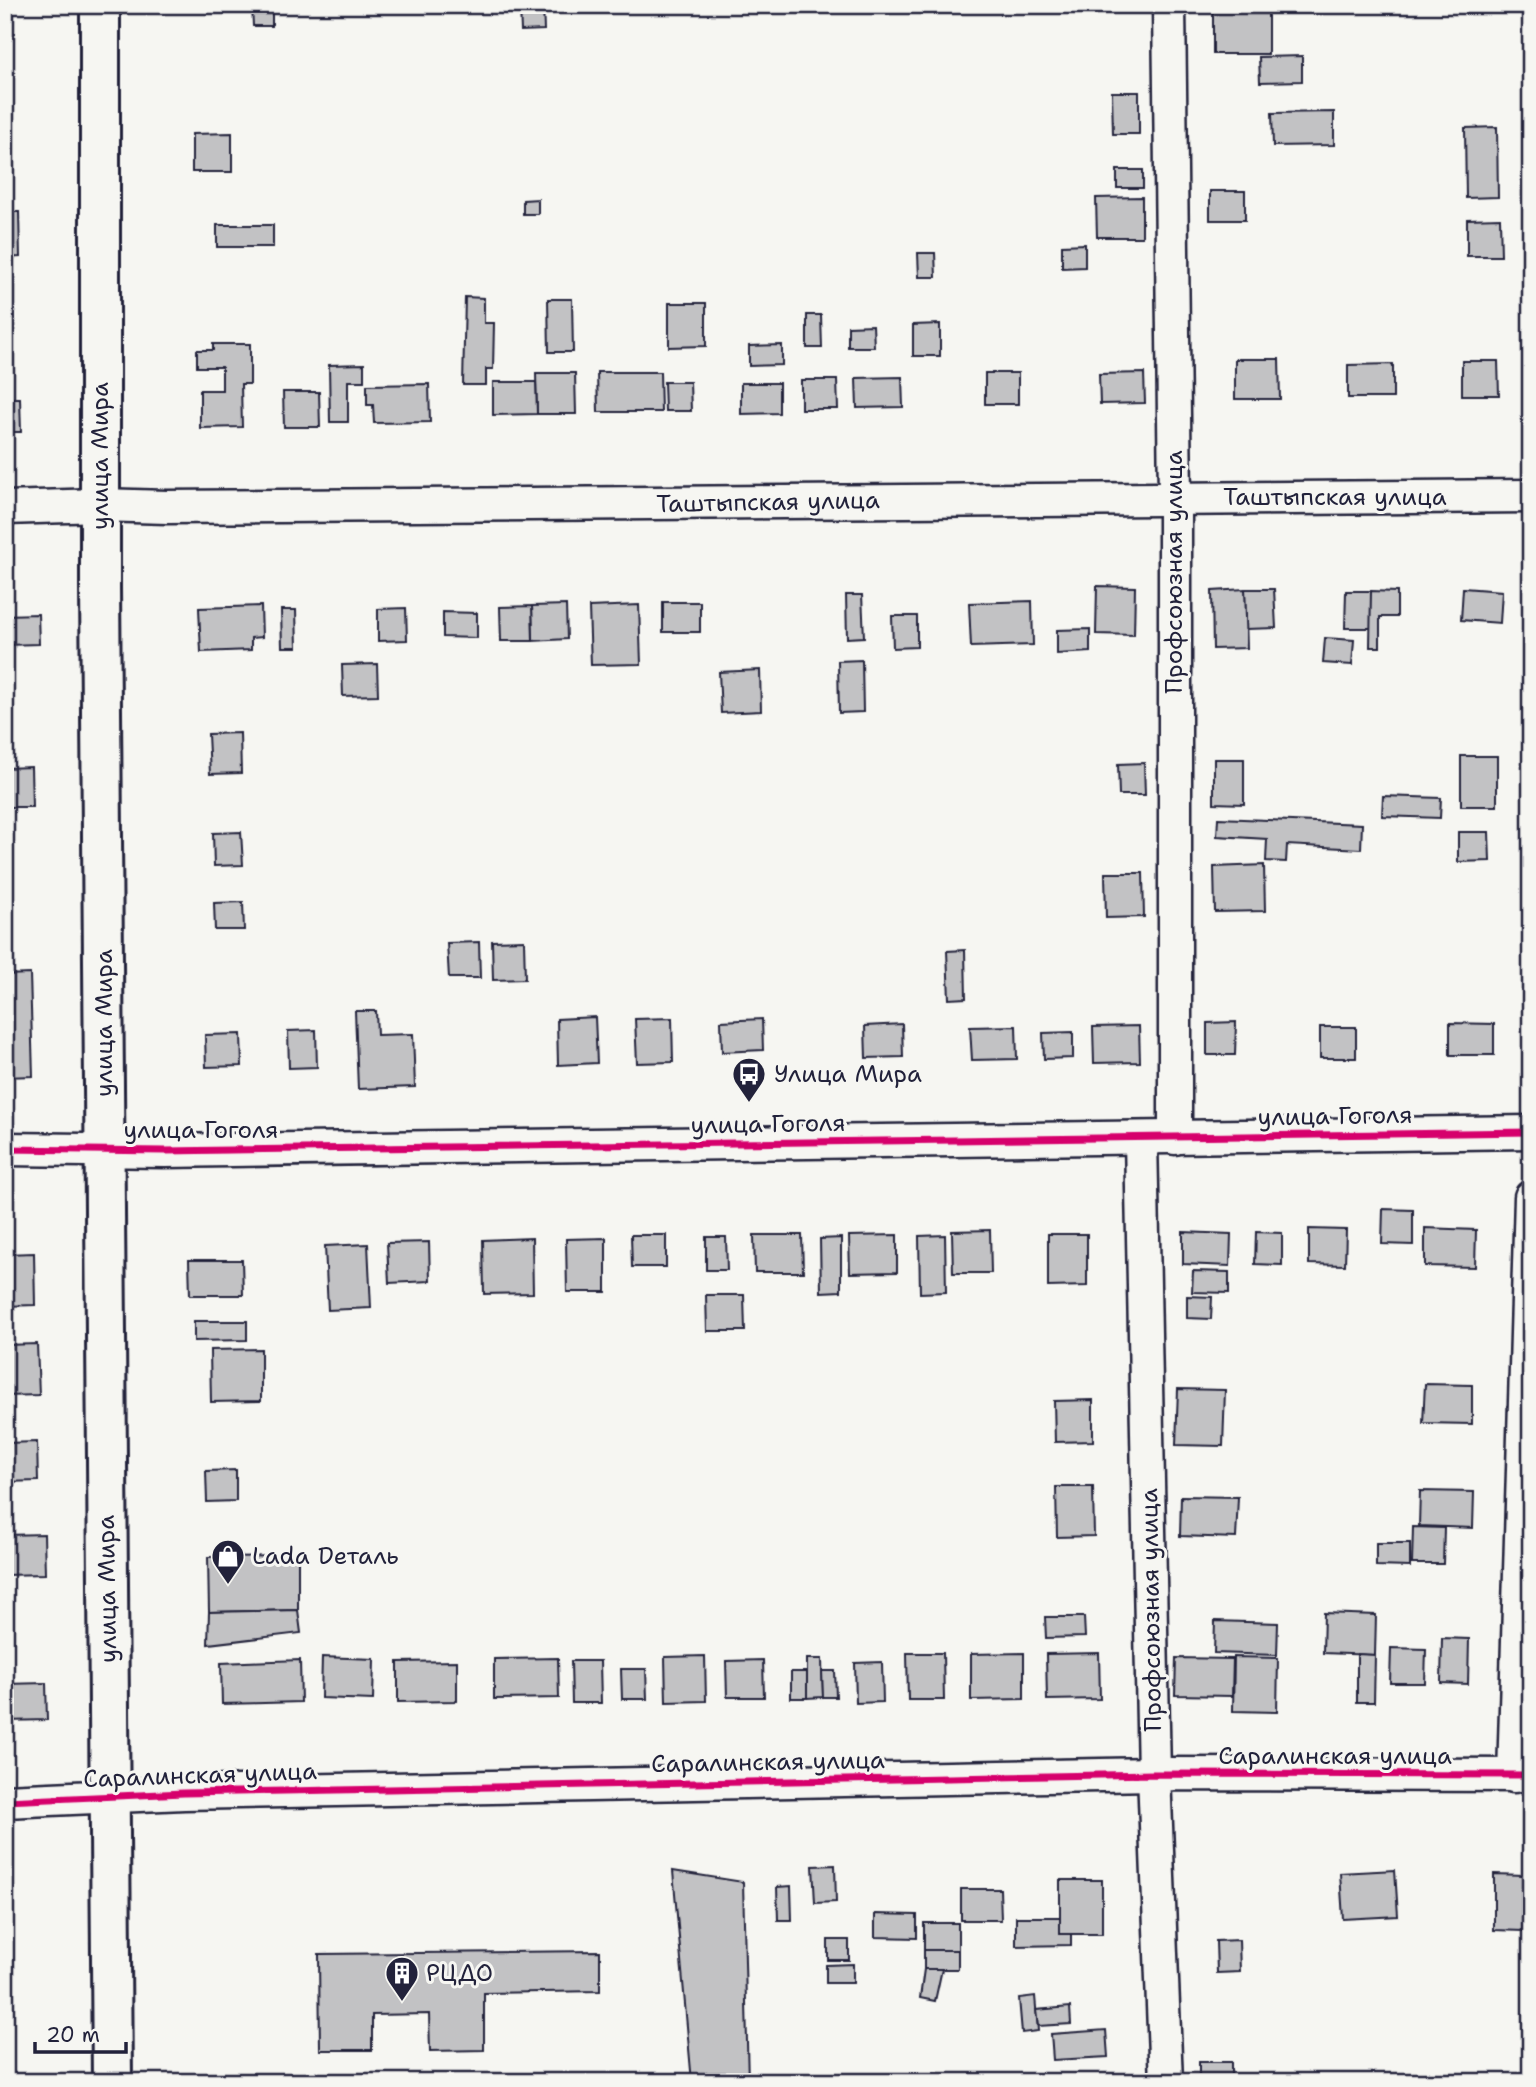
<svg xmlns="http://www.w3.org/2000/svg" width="1536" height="2087" font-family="'Shantell Sans',sans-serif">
<rect width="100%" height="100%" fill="#f6f6f2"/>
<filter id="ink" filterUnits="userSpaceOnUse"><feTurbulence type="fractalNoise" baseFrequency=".0143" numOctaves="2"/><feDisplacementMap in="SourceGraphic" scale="14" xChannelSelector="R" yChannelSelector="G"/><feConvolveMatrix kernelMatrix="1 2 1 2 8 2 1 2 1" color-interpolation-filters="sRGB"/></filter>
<g filter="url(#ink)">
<g fill="#c2c2c4" stroke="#22223b" stroke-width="2">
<path d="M 252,5 L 272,5 L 272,26 L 253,26 Z"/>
<path d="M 970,5 L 1009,5 L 1009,8 L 970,9 Z"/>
<rect x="1213" y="5" width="55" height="49"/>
<path d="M 543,6 L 544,30 L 521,31 L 520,7 Z"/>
<path d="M 1302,56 L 1302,81 L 1260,82 L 1259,57 Z"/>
<path d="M 1112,92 L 1139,92 L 1139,134 L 1113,134 Z"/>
<path d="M 1334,112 L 1334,145 L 1273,146 L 1272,113 Z"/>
<path d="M 1497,127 L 1498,197 L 1466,198 L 1465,128 Z"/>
<path d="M 232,133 L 232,172 L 192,172 L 192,134 Z"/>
<rect x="1117" y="170" width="26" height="18"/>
<rect x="1210" y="191" width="35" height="29"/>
<path d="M 1142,197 L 1142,237 L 1097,237 L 1096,198 Z"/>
<path d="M 538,199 L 538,214 L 523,214 L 523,200 Z"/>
<path d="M 5,212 L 19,212 L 20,257 L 5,258 Z"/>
<path d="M 1500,218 L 1501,256 L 1467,256 L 1467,219 Z"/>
<rect x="217" y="225" width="56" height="22"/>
<path d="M 1085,244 L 1085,267 L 1062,268 L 1062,245 Z"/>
<path d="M 918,253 L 935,253 L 936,277 L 919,277 Z"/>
<path d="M 465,297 L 484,298 L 484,323 L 494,323 L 493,369 L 486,369 L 486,385 L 463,385 Z"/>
<path d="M 548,299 L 572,299 L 573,352 L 549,352 Z"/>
<path d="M 669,303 L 706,303 L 706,346 L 669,347 Z"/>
<path d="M 807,315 L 821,315 L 822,348 L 807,348 Z"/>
<path d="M 940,324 L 940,356 L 913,356 L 913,325 Z"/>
<path d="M 873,325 L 874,347 L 848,347 L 848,326 Z"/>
<path d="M 213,344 L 250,344 L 250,384 L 241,384 L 242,427 L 200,428 L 200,390 L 222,390 L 222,367 L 197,367 L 197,350 L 213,350 Z"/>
<path d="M 782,345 L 782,365 L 749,366 L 749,346 Z"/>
<path d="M 1235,359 L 1279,359 L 1280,399 L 1235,399 Z"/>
<path d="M 1462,361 L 1498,361 L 1499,395 L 1462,395 Z"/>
<path d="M 364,364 L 364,381 L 348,381 L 348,422 L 330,422 L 329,365 Z"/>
<path d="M 1393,364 L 1393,398 L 1348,398 L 1348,365 Z"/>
<path d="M 597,372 L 660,372 L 661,412 L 598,412 Z"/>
<path d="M 536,373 L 575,373 L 576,414 L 537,414 Z"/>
<rect x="985" y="373" width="33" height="31"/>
<path d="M 1144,373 L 1145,403 L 1100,404 L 1099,374 Z"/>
<path d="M 902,377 L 903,407 L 857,408 L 856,378 Z"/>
<path d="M 801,380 L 837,380 L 838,409 L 801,409 Z"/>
<path d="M 493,382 L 536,382 L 537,414 L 493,415 Z"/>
<path d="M 664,382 L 690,382 L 691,411 L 665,411 Z"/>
<path d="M 741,383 L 779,383 L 779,413 L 741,414 Z"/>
<path d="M 429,384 L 430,422 L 374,423 L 373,405 L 367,405 L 367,385 Z"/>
<path d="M 283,392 L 319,392 L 320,427 L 284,427 Z"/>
<path d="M 5,398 L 20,398 L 21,432 L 5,432 Z"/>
<path d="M 1097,586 L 1135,587 L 1134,635 L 1096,634 Z"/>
<path d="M 1463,588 L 1502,591 L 1500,623 L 1461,620 Z"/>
<path d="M 1245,589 L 1274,589 L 1276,628 L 1246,629 Z"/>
<path d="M 1245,589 L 1247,648 L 1213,649 L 1212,591 Z"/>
<path d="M 1346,591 L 1371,591 L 1371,628 L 1345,628 Z"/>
<path d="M 1371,591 L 1397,592 L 1397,617 L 1380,617 L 1380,647 L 1370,647 Z"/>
<path d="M 846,595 L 862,595 L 864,637 L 847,638 Z"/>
<path d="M 1032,601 L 1033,645 L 971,647 L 969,603 Z"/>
<rect x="663" y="602" width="37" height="30"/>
<path d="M 566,605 L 567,639 L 533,641 L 532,606 Z"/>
<path d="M 639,605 L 641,664 L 591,665 L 589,607 Z"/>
<path d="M 261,606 L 262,637 L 251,638 L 251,650 L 201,652 L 199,608 Z"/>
<path d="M 532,606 L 533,641 L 501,641 L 500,607 Z"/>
<path d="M 406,608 L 407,640 L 378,641 L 378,609 Z"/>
<path d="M 281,610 L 296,610 L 297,647 L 282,647 Z"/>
<path d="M 443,612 L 477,613 L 477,638 L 443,637 Z"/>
<path d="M 38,614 L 39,644 L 5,645 L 5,615 Z"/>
<path d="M 892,616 L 917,616 L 917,647 L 893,648 Z"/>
<path d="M 1090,629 L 1090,652 L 1057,654 L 1057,630 Z"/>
<path d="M 1325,638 L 1354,640 L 1352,665 L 1323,663 Z"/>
<path d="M 862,660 L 863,712 L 839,713 L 838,661 Z"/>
<path d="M 377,664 L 378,695 L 343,696 L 342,665 Z"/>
<path d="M 760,670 L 761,711 L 721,713 L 719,672 Z"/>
<path d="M 240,733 L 241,773 L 210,774 L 208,734 Z"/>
<rect x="1461" y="756" width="36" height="50"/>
<path d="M 1214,759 L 1244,759 L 1244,804 L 1214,803 Z"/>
<path d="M 1144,763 L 1145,795 L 1119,795 L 1118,764 Z"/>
<path d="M 31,767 L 32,807 L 5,807 L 5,768 Z"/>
<path d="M 1383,796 L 1441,798 L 1440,818 L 1382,816 Z"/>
<path d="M 1218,818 L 1362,824 L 1361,849 L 1287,845 L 1286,862 L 1266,861 L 1267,839 L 1217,836 Z"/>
<path d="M 241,832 L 243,865 L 214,866 L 213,833 Z"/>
<path d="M 1458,832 L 1489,832 L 1490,861 L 1458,862 Z"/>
<path d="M 1264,865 L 1265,911 L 1215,912 L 1214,867 Z"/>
<path d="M 1105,873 L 1143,873 L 1144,917 L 1106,918 Z"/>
<path d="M 243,902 L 244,930 L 215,930 L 214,903 Z"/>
<path d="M 524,940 L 525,979 L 493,980 L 492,941 Z"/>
<path d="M 479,942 L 480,978 L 449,978 L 447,943 Z"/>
<path d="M 965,950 L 966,998 L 949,999 L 947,951 Z"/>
<path d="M 30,974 L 33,1076 L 5,1077 L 5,975 Z"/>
<path d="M 355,1011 L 376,1011 L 377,1035 L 413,1034 L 415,1087 L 358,1089 Z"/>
<path d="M 595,1017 L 597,1063 L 558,1065 L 557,1019 Z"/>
<path d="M 672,1018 L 673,1062 L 637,1063 L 635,1019 Z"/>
<path d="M 762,1019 L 763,1050 L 722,1052 L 721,1021 Z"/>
<path d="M 1236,1022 L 1235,1055 L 1207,1055 L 1207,1023 Z"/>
<path d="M 1450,1023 L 1494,1024 L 1494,1055 L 1450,1055 Z"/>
<path d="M 902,1024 L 903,1057 L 866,1058 L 865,1026 Z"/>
<path d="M 1016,1026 L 1017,1059 L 972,1060 L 970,1027 Z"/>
<path d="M 1139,1026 L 1140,1062 L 1094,1063 L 1093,1027 Z"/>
<rect x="1320" y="1027" width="36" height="31"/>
<path d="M 316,1030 L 317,1067 L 289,1068 L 288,1031 Z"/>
<path d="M 1073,1032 L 1073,1058 L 1044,1059 L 1043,1033 Z"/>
<path d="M 241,1034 L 242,1066 L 206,1067 L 205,1035 Z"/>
<path d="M 1383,1209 L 1413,1210 L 1413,1245 L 1382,1244 Z"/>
<path d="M 1425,1228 L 1476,1230 L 1475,1267 L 1425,1266 Z"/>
<path d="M 1309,1229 L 1346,1230 L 1345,1265 L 1309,1264 Z"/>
<path d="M 990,1230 L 991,1273 L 953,1273 L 952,1231 Z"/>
<path d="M 1183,1232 L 1231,1234 L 1230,1266 L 1183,1264 Z"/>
<path d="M 1256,1232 L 1282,1233 L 1282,1265 L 1255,1264 Z"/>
<path d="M 1048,1234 L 1087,1234 L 1087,1286 L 1048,1287 Z"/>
<path d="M 631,1235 L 666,1235 L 666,1267 L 632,1267 Z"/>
<path d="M 754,1235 L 802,1235 L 803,1272 L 755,1272 Z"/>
<path d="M 897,1235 L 897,1272 L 850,1273 L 849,1236 Z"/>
<path d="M 945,1235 L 946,1292 L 920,1293 L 919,1236 Z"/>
<path d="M 706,1237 L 726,1237 L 727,1270 L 706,1270 Z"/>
<path d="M 532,1238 L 533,1293 L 484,1294 L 483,1240 Z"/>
<path d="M 606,1238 L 606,1292 L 567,1292 L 566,1239 Z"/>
<path d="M 841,1238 L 841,1291 L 821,1292 L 820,1239 Z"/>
<path d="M 429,1242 L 430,1281 L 389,1283 L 387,1243 Z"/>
<path d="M 368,1244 L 371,1308 L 328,1310 L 325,1246 Z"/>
<path d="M 34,1253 L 35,1305 L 5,1306 L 5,1254 Z"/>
<path d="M 189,1260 L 242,1260 L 243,1295 L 190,1295 Z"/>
<path d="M 1193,1271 L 1229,1272 L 1229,1293 L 1192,1292 Z"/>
<path d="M 706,1295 L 744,1295 L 745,1331 L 707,1331 Z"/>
<path d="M 1187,1296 L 1212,1297 L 1211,1319 L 1187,1318 Z"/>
<path d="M 194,1321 L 247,1321 L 247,1340 L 194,1341 Z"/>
<path d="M 37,1344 L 39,1395 L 5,1396 L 5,1345 Z"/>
<path d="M 261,1349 L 261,1401 L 211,1402 L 210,1350 Z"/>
<path d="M 1425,1384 L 1472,1385 L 1472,1424 L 1423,1423 Z"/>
<path d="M 1178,1389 L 1225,1390 L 1223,1446 L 1176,1445 Z"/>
<path d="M 1093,1400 L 1093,1441 L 1055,1442 L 1054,1401 Z"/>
<path d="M 37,1442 L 38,1481 L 5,1482 L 5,1443 Z"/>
<path d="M 236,1470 L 236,1501 L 207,1502 L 206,1471 Z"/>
<path d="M 1056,1487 L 1093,1487 L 1094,1536 L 1057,1537 Z"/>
<path d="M 1420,1491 L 1474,1492 L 1473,1528 L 1419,1526 Z"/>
<path d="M 1181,1496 L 1238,1497 L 1236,1538 L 1180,1536 Z"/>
<path d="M 1413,1527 L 1444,1528 L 1443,1564 L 1412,1564 Z"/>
<path d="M 44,1534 L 45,1574 L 5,1575 L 5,1535 Z"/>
<path d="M 1376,1543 L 1410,1543 L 1410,1567 L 1376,1566 Z"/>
<path d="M 298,1556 L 298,1610 L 209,1612 L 208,1557 Z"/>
<path d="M 298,1610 L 301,1633 L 208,1644 L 209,1612 Z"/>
<path d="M 1324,1613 L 1376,1615 L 1375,1655 L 1323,1653 Z"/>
<path d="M 1045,1617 L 1084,1617 L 1085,1637 L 1046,1638 Z"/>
<path d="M 1215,1621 L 1278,1623 L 1277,1655 L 1214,1653 Z"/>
<path d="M 1442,1638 L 1469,1639 L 1468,1684 L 1441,1683 Z"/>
<path d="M 1391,1648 L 1426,1649 L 1425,1683 L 1390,1683 Z"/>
<path d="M 907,1653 L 943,1653 L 944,1700 L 908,1700 Z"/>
<path d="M 1024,1653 L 1024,1699 L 971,1700 L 971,1654 Z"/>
<path d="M 1099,1653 L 1100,1699 L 1047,1700 L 1046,1654 Z"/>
<path d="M 1357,1654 L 1375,1655 L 1374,1702 L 1357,1702 Z"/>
<path d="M 705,1656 L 706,1701 L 666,1702 L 665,1657 Z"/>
<path d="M 322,1657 L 374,1659 L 373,1700 L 321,1698 Z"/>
<path d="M 1234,1657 L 1278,1658 L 1277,1712 L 1233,1711 Z"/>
<path d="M 558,1658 L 559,1698 L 494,1699 L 494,1659 Z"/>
<path d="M 1176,1658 L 1233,1659 L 1232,1696 L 1175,1695 Z"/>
<path d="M 807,1659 L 822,1659 L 823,1697 L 807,1698 Z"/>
<path d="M 300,1660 L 301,1702 L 222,1704 L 221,1663 Z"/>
<path d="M 763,1660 L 764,1697 L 727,1697 L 726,1661 Z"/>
<path d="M 457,1661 L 457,1701 L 398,1702 L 398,1662 Z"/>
<path d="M 571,1661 L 600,1661 L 601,1703 L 572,1703 Z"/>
<path d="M 882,1662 L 883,1702 L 856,1703 L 855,1663 Z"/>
<path d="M 621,1669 L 646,1669 L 647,1699 L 622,1699 Z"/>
<path d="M 822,1671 L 835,1671 L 836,1697 L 823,1697 Z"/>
<rect x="791" y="1672" width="16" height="26"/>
<path d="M 46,1683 L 47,1720 L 5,1721 L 5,1684 Z"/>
<path d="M 835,1865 L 836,1902 L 815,1903 L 813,1866 Z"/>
<path d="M 1395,1870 L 1398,1916 L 1343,1919 L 1340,1873 Z"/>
<path d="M 673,1871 L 743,1882 L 748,2082 L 692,2082 Z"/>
<path d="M 1494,1874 L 1524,1875 L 1523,1931 L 1494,1930 Z"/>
<rect x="1060" y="1880" width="42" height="54"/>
<path d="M 791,1886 L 792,1920 L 778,1920 L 777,1887 Z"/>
<path d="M 961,1889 L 1000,1889 L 1001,1920 L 961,1920 Z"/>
<path d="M 875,1914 L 917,1915 L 917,1938 L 875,1937 Z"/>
<path d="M 1016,1917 L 1060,1917 L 1060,1934 L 1071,1934 L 1071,1945 L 1016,1946 Z"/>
<rect x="924" y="1923" width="34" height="27"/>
<rect x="828" y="1940" width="21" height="20"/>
<path d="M 1239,1940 L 1240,1972 L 1217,1973 L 1216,1941 Z"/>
<rect x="924" y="1950" width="34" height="19"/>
<path d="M 600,1951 L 600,1991 L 484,1993 L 484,2050 L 430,2051 L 429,2014 L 372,2015 L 372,2050 L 320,2050 L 319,1954 Z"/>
<path d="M 853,1964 L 853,1983 L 826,1983 L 826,1965 Z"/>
<path d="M 924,1969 L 942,1969 L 935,2001 L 920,1998 Z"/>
<path d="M 1035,1996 L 1038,2031 L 1022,2033 L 1019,1998 Z"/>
<path d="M 1070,2007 L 1071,2024 L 1038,2026 L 1036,2010 Z"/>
<path d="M 1106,2030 L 1108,2057 L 1053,2060 L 1051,2034 Z"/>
<rect x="1199" y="2062" width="32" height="20"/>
</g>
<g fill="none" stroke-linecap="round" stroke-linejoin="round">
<defs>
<g id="minor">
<path d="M 1169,5 L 1175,498 L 1175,1138"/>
<path d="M 5,508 L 100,505 L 167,507 L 1531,496"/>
<path d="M 1141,1139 L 1154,1774 L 1166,2082"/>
<path d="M 5,1149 L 165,1151 L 1531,1132"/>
<path d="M 1514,1776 L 1531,1197"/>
<path d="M 5,1801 L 184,1793 L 1154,1774 L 1531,1775"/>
</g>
<path id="major" d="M 100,5 L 100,587 L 112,2082"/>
</defs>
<use href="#minor" stroke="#22223b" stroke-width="37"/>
<use href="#major" stroke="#22223b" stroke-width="44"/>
<use href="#minor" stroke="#f6f6f2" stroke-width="32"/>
<use href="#major" stroke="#f6f6f2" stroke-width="38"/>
<defs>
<g id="cycleway">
<path d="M 5,1149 L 165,1151 L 1531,1132"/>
<path d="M 5,1801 L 184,1793 L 1154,1774 L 1531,1775"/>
</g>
</defs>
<use href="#cycleway" stroke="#f6f6f2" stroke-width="11"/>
<use href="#cycleway" stroke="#d6006c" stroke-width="7"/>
</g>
</g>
<defs>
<symbol id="bus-pin" viewBox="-11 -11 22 30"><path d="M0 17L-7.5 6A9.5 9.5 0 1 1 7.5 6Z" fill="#22223b" stroke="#f6f6f2"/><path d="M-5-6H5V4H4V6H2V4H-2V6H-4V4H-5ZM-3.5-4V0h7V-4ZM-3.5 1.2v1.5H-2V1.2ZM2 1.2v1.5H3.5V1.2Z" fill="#fff"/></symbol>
<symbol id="shop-pin" viewBox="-11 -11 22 30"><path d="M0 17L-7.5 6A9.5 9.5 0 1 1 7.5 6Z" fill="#22223b" stroke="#f6f6f2"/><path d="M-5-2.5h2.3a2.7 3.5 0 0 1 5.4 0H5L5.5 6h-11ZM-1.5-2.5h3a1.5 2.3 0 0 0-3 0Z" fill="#fff"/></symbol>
<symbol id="building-pin" viewBox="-11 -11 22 30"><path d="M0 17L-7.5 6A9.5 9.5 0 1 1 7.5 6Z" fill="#22223b" stroke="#f6f6f2"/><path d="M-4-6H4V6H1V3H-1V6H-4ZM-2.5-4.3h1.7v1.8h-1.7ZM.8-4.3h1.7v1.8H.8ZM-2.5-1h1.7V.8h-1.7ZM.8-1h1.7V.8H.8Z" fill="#fff"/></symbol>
</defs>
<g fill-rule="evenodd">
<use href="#bus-pin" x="730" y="1055" width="38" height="52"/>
<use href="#shop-pin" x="209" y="1537" width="38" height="52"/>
<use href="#building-pin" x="383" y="1954" width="38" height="52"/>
</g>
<g text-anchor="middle" stroke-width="6" stroke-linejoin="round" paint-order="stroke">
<g font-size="24" fill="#22223b" stroke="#f6f6f2">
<text transform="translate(100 456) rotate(-90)" y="8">улица Мира</text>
<text x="1335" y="505">Таштыпская улица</text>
<text transform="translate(768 502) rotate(-1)" y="8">Таштыпская улица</text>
<text transform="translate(1174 572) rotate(-90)" y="8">Профсоюзная улица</text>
<text transform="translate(104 1023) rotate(-90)" y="8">улица Мира</text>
<text transform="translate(1335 1116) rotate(-1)" y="8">улица Гоголя</text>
<text transform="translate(768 1124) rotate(-1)" y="8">улица Гоголя</text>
<text x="201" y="1138">улица Гоголя</text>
<text transform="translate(107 1589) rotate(-91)" y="8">улица Мира</text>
<text transform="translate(1151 1610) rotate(-91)" y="8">Профсоюзная улица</text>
<text x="1335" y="1764">Саралинская улица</text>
<text transform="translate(768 1762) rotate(-1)" y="8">Саралинская улица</text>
<text transform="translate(200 1775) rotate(-2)" y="8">Саралинская улица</text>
</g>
<g font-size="24" fill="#22223b" stroke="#f6f6f2" text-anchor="start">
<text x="774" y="1082">Улица Мира</text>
<text x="252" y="1564">Lada Dеталь</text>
<text x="426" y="1981">РЦДО</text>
</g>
</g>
<rect width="1536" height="2087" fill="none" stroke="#f6f6f2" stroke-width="28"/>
<rect x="14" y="14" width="1508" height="2059" fill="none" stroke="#22223b" stroke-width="2.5" filter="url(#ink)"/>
<path d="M35 2042v10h91v-10" fill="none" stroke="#22223b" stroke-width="3.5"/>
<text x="46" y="2042" font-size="21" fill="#22223b" stroke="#f6f6f2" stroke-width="5" paint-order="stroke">20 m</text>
</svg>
